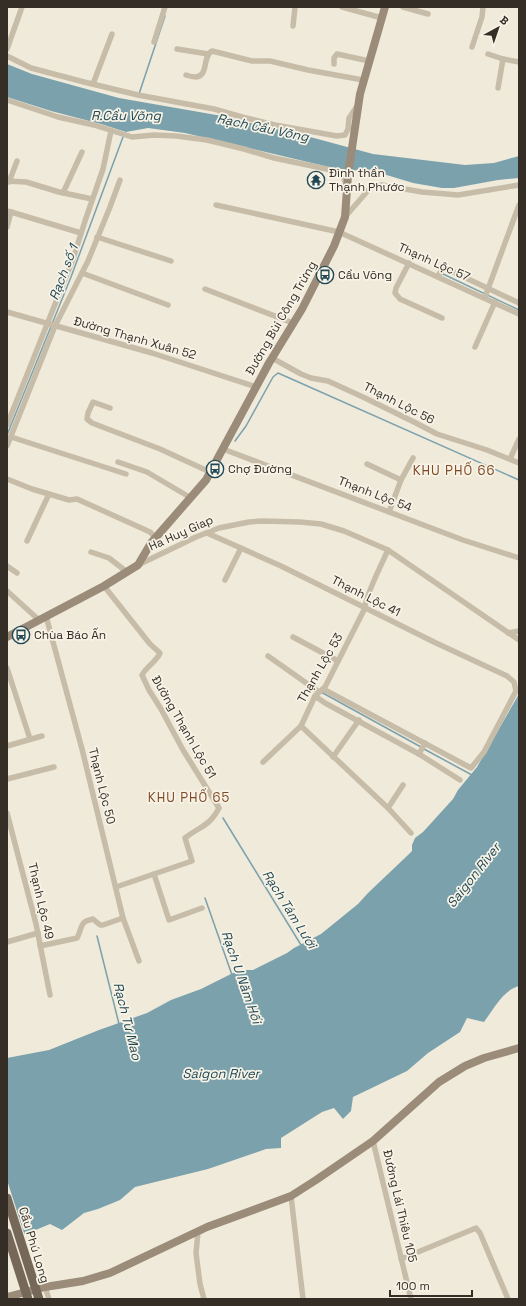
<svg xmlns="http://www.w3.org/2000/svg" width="526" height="1306" font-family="'Space Grotesk',sans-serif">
<rect width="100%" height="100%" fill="#f0eadb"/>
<g fill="#7ba1ac">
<path d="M 7,64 L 32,74 L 119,98 L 222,116 L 314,138 L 373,154 L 465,165 L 494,163 L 519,156 L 519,178 L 498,180 L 454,188 L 442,188 L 413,183 L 380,173 L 333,168 L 185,133 L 148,128 L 126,132 L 101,124 L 51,111 L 7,97 Z"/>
<path d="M 519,694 L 519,986 C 503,990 493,1010 484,1022 L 467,1018 L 460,1032 L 428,1053 L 407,1071 L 353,1097 L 351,1111 L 343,1119 L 334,1108 L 322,1112 L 281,1138 L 281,1148 L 266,1149 L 208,1169 L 135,1187 L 120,1200 L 98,1209 L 84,1213 L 62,1230 L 50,1224 L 26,1234 L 7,1237 L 7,1058 L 49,1050 L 99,1030 L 147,1013 L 171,1000 L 201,989 L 239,970 L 253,970 L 287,953 L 294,948 L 321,934 L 358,904 L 368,893 L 408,855 L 412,851 L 412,845 L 415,838 L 423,832 L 453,799 L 458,790 L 477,767 Z"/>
</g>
<path fill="#f0eadb" d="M 7,1180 L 25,1236 L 7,1239 Z"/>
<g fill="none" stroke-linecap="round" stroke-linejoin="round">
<g stroke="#7ba1ac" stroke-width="1.5">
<path d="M 139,94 L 165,16"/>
<path d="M 443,274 L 519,310"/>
<path d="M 7,435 L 71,277 L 123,137"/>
<path d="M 235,441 L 246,426 L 273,377 L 278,373 L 519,480"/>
<path d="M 321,692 L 421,747"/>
<path d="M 424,749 L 472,775"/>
<path d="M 223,818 L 301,945"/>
<path d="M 205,898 L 232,975"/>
<path d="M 97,936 L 119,1024"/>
</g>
<g stroke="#c7bca7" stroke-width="5.5">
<path d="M 342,7 L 382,18"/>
<path d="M 403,7 L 428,14"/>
<path d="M 293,26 L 295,7"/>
<path d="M 154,42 L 165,7"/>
<path d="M 472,47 L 482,17 L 483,7"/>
<path d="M 7,49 L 22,7"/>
<path d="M 177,49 L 208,54"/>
<path d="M 488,54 L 503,59"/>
<path d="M 7,56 L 31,68 L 84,82 L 138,95 L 214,109 L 242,117 L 275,125 L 337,136 L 345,135 L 348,129 L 349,118 L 357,106"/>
<path d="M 334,64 L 334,58 L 337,54 L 369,61"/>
<path d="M 186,75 C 189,76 193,77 196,77 C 209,76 202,56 212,51 L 252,61 L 270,61 L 308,70 L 363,80"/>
<path d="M 93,84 L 112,34"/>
<path d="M 498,88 L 503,59 L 519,62"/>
<path d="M 7,100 L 58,117 L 94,125 L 132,137 L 154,135 L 176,136 L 207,140 L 244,149 L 274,158 L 336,171 L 344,178 L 346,185"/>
<path d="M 7,181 L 26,182 L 59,192 L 92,199"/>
<path d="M 9,182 L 17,161"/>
<path d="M 63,193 L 82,152"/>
<path d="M 216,205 L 339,232 L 519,314"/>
<path d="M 7,211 L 11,212 L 7,227"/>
<path d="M 11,212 L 81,233"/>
<path d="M 345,217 L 371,187 L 382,185 L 422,192 L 458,195 L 519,185"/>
<path d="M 97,237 L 171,261"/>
<path d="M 409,263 L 396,288 L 395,293 L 400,299 L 442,318"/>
<path d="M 82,273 L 168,305"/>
<path d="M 438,276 L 443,268 L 449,270 L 519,303"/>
<path d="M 205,289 L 293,323"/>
<path d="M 485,297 L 519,205"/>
<path d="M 7,312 L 152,353 L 256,387"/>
<path d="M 475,347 L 495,302"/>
<path d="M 272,358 L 301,374 L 311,378 L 328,381 L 365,398 L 416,423 L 437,434 L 487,450 L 519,463"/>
<path d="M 110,408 L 93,402 L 88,413 L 87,419 L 92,423 L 160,449 L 210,472"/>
<path d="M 7,425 L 73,259 L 85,221 L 103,169 L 111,131"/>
<path d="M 11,437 L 126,474"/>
<path d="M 7,446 L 55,326 L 88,261 L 110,207 L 120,180"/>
<path d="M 223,449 L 463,540 L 519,558"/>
<path d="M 510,459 L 519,439"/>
<path d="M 118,462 L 147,472 L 191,498"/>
<path d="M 367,464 L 401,480"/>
<path d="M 7,479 L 32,489 L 59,497 L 69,500 L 77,499 L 139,527 L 150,532 L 156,538"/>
<path d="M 389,512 L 401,480 L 413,458"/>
<path d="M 207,533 L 281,566 L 436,643 L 507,676 L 514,682 L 516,691 L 484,752 L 471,768 L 323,689"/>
<path d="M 27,541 L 49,494"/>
<path d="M 91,552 L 109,558 L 127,572"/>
<path d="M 138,565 L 196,537 L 219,528 L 249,522 L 262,521 L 300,522 L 321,524 L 344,531 L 388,550 L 519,640"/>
<path d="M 7,566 L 17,573"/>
<path d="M 225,580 L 241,548"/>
<path d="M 104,586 L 150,644 L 160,653 C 157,661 147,666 142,675 L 149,690 L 161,709 L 183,750 L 219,808 C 209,827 200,826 185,838 L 192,861 L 116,887"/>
<path d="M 7,591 L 39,620"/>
<path d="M 46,616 L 82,749 L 123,918 L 139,961"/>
<path d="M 508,633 L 519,631"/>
<path d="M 293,637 L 338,661"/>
<path d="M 268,656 L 319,692"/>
<path d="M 7,668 L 30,739"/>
<path d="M 315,696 L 325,703 L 419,754 L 460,780"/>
<path d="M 301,726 L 388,808"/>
<path d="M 7,746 L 42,736"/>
<path d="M 419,754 L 425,743"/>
<path d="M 333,757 L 359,720"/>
<path d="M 263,762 L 301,726 L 315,696 L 325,687 L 365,608 C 364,599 383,561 388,550"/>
<path d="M 7,779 L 54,767"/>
<path d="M 403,785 L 388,808 L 411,833"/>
<path d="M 7,813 L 36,924 L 50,995"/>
<path d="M 154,874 L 169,920 L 202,908"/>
<path d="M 7,942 L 38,933"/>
<path d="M 40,946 L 77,938 C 83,928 78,922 93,919 L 100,925 L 103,925 L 123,918"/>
<path d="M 373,1141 L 411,1299"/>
<path d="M 291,1196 L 303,1299"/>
<path d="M 198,1232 L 196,1253 L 200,1284 L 204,1299"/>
<path d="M 401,1259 L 476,1228 L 480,1233 L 508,1299"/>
<path d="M 45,1287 L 49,1299"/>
</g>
<g stroke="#9b8b79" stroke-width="8">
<path d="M 7,637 L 104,586 L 138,565 L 151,543 L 206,480 L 269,363 L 302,309 L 334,246 L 345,217 L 348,175 L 360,94 L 385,7"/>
<path d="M 7,1297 L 45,1287 L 83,1281 L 110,1273 L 207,1227 L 291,1196 L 316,1180 L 373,1141 L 439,1082 L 465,1066 L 484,1058 L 519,1048"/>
</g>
<g stroke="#766859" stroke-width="9">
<path d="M 7,1198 L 39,1299"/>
<path d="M 7,1233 L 28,1299"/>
</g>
</g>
<defs>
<symbol id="temple-ring" viewBox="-11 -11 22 22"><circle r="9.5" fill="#f8f3e7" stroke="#1f4754" stroke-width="1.5"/><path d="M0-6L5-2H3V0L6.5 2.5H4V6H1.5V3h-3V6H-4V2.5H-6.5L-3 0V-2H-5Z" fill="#1f4754"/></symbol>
<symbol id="bus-ring" viewBox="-11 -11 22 22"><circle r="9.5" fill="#f8f3e7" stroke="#1f4754" stroke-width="1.5"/><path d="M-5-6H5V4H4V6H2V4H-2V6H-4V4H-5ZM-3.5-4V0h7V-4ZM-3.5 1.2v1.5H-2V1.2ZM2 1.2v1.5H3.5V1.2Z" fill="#1f4754"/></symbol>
</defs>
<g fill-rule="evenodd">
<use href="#temple-ring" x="306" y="170" width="20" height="20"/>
<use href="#bus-ring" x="315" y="265" width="20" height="20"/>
<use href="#bus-ring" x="205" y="459" width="20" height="20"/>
<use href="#bus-ring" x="11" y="625" width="20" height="20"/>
</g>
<g text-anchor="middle" stroke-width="3.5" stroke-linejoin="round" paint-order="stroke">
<g font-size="12" fill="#342e27" stroke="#f8f3e7" text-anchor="start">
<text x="329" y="177">Đình thần<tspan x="329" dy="14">Thạnh Phước</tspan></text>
<text x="338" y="279">Cầu Võng</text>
<text x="228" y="473">Chợ Đường</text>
<text x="34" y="639">Chùa Báo Ấn</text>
</g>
<g font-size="12" fill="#342e27" stroke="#f8f3e7">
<text transform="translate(434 262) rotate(24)" y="4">Thạnh Lộc 57</text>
<text transform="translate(281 318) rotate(-60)" y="4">Đường Bùi Công Trừng</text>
<text transform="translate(135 338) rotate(16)" y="4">Đường Thạnh Xuân 52</text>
<text transform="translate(399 403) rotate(27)" y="4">Thạnh Lộc 56</text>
<text transform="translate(375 494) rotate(21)" y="4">Thạnh Lộc 54</text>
<text transform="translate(181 533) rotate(-24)" y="4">Ha Huy Giap</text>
<text transform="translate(366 596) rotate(27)" y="4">Thạnh Lộc 41</text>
<text transform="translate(320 668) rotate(-60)" y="4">Thạnh Lộc 53</text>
<text transform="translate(184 727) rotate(60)" y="4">Đường Thạnh Lộc 51</text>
<text transform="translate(102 786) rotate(76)" y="4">Thạnh Lộc 50</text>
<text transform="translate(41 901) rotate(77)" y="4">Thạnh Lộc 49</text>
<text transform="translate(400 1206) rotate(77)" y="4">Đường Lái Thiêu 105</text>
<text transform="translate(34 1245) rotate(73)" y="4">Cầu Phú Long</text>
</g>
<g font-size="13" font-style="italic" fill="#1f4754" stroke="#f8f3e7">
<text x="126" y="120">R.Cầu Võng</text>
<text transform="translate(263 127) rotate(12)" y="5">Rạch Cầu Võng</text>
<text transform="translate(63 272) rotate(-69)" y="5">Rạch số 1</text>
<text transform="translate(473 875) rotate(-52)" y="5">Saigon River</text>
<text transform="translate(290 909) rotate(58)" y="5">Rạch Tám Lưới</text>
<text transform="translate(242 977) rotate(71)" y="5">Rạch U Năm Hối</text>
<text transform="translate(128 1021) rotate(76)" y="5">Rạch Tư Mao</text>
<text x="221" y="1078">Saigon River</text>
</g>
<g font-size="13" letter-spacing="1" fill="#7f4a25" stroke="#f8f3e7">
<text x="454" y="475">KHU PHỐ 66</text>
<text x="189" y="802">KHU PHỐ 65</text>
</g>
</g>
<rect width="526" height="1306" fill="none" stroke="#342e27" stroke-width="16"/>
<g transform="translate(498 28) rotate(40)" stroke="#f8f3e7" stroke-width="3" paint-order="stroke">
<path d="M0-3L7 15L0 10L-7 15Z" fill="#342e27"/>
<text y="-6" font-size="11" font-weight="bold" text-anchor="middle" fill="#342e27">B</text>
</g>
<path d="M390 1290v6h82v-6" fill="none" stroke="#342e27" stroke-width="2"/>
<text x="396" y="1290" font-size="12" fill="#342e27" stroke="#f8f3e7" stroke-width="3" paint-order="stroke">100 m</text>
</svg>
